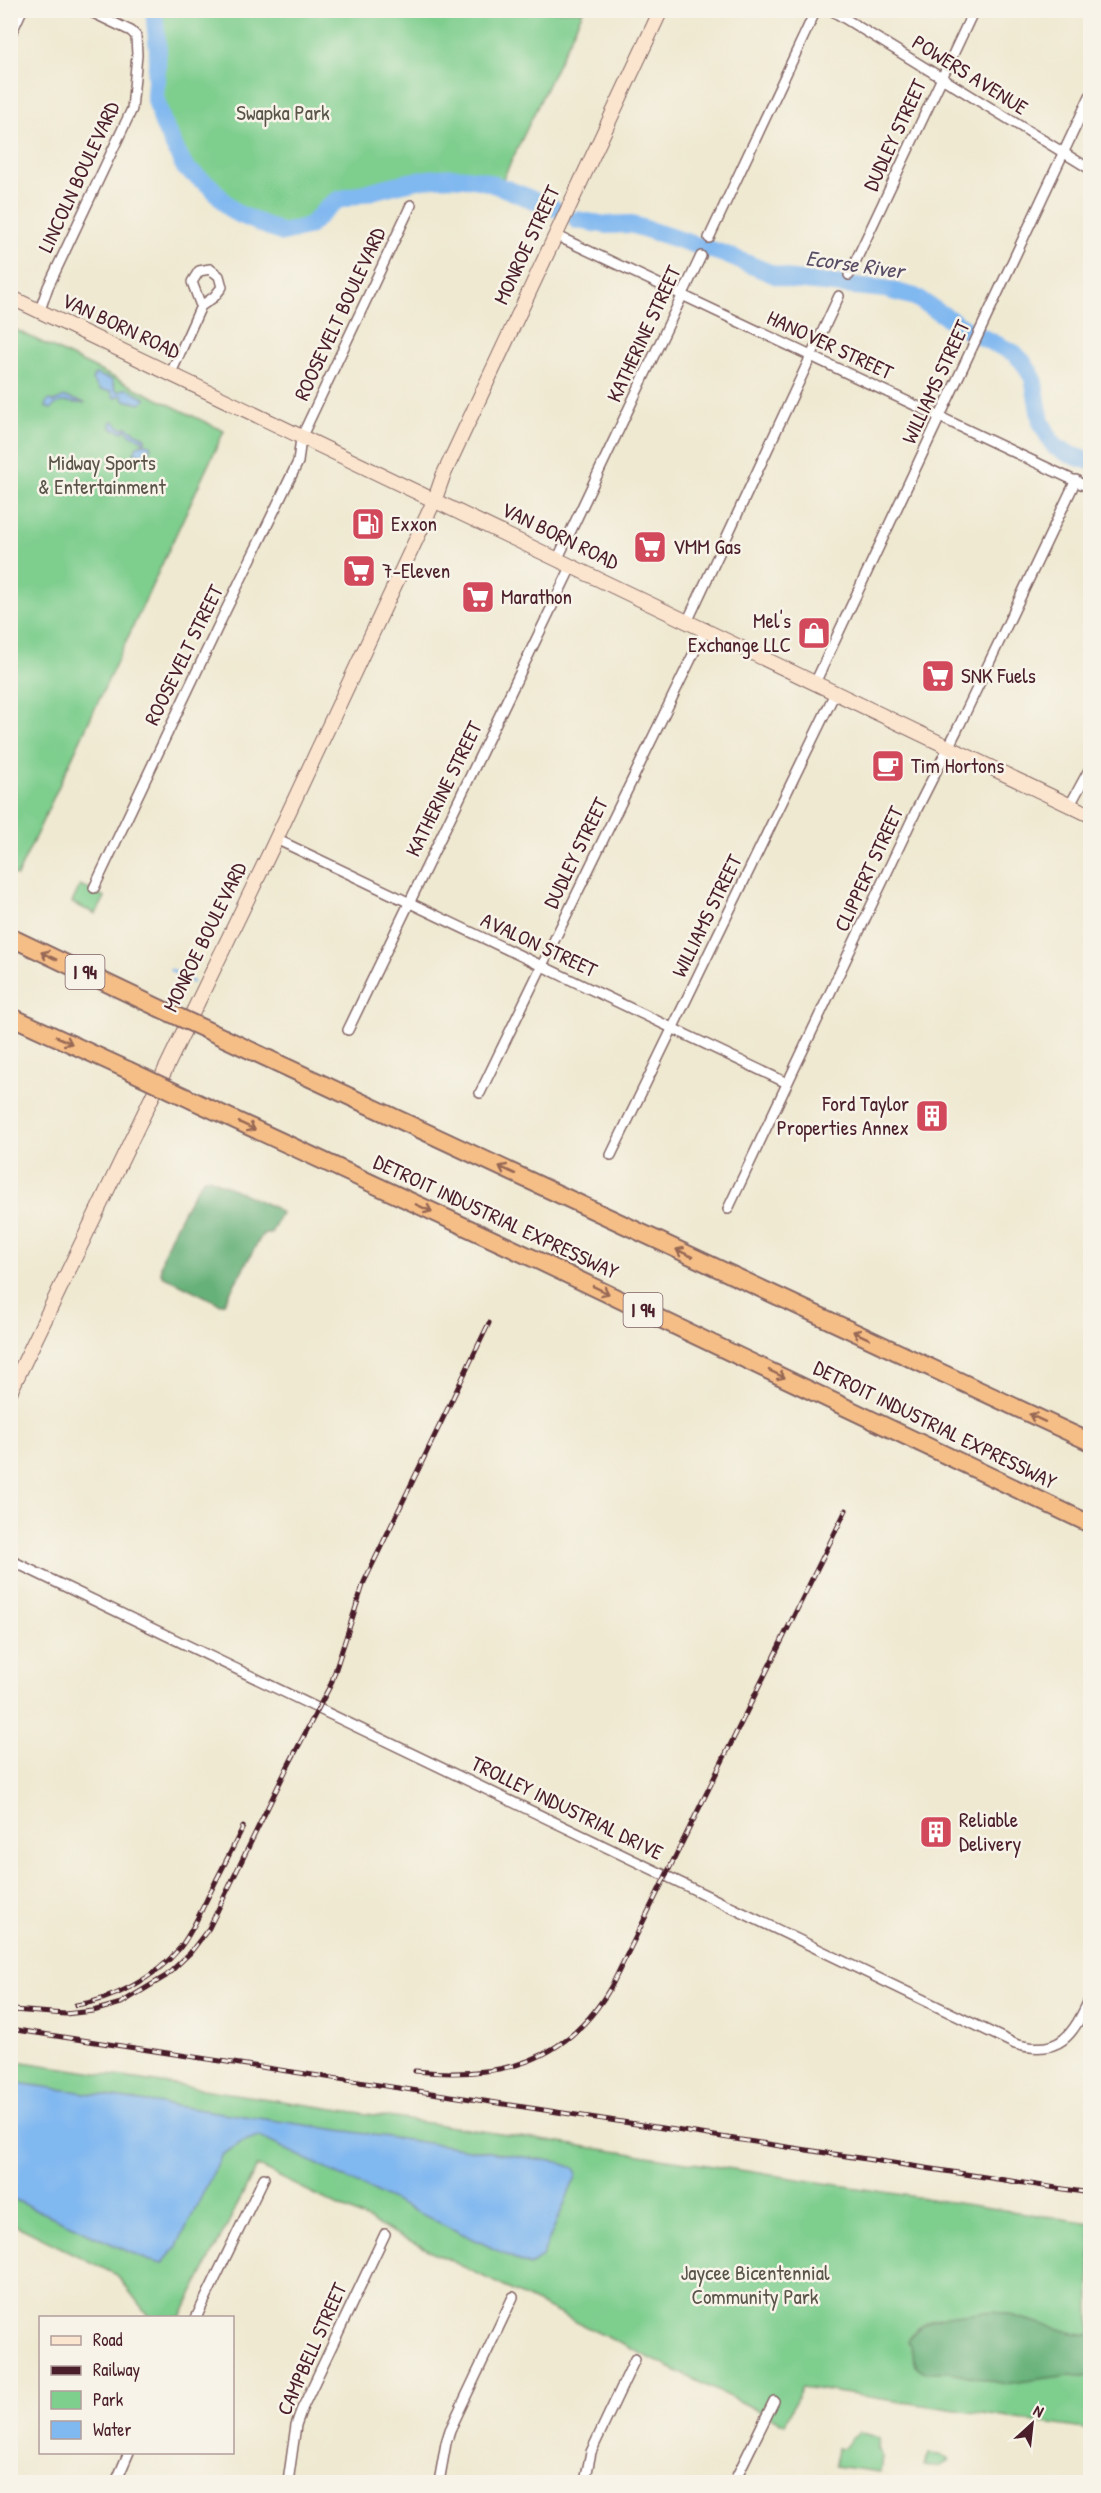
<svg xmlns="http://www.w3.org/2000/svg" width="1101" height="2493" font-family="'Patrick Hand',sans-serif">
<rect width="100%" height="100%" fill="#f7f3e8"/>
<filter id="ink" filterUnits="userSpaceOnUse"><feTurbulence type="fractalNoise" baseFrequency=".0167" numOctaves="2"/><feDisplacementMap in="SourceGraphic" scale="12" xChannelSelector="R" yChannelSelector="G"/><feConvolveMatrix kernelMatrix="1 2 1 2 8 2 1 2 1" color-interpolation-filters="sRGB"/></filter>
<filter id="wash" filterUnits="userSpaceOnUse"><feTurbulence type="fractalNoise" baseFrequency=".008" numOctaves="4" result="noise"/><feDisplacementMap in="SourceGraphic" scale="24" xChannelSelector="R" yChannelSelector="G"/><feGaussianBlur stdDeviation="1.35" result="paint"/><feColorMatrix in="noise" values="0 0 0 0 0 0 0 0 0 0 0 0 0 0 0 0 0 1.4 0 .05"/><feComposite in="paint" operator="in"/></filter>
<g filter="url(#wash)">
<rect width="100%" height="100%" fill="#efe9d1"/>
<g fill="#7ece8e" stroke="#64765c" stroke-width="1.5">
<path d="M 154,11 L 154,10 L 583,11 L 499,187 C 446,166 390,187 338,200 L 329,206 L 309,226 L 283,233 L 234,212 L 210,186 L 185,168 L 163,124 L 155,96 L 158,50 Z"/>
<path d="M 10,327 L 224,431 L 17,876 L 10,873 Z"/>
<path d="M 80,885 L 105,897 L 96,914 L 72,903 Z"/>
<path d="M 10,2060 L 1090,2223 L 1090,2430 L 802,2387 L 785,2424 L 257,2166 L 181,2317 L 149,2317 L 117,2275 L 11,2223 Z"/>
<path d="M 859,2432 L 879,2438 L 878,2450 L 880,2450 L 882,2456 L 880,2472 L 835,2466 L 837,2447 L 843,2448 L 850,2442 L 850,2439 Z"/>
<path d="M 929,2453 L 940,2454 L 949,2459 C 943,2468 935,2467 924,2467 Z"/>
</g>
<g fill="#66b179" stroke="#586852" stroke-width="1.5">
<path d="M 204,1178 L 209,1178 L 275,1208 L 281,1213 L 271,1233 L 262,1235 L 224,1303 L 220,1304 L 162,1275 C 154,1259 192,1194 204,1178 Z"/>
<path d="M 995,2311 L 1074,2333 L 1090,2335 L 1090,2377 L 1069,2375 L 1005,2384 L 950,2372 L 926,2372 L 917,2368 L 908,2340 C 924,2312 966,2314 995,2311 Z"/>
</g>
<g fill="#80b8f0" stroke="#656c8e" stroke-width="1.5">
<path d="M 95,374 L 112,380 L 115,389 L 118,392 L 126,388 L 146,399 L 141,404 L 124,400 L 122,395 L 114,398 L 111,391 L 100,390 L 92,380 Z"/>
<path d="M 65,397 L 85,403 C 71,405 61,396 51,409 L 46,407 L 46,403 L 49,400 L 54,402 Z"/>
<path d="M 113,421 L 121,428 L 127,427 L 145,438 L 145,444 L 151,445 L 149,452 L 144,456 L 134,452 L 137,446 L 143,444 L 143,440 L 131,435 L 126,429 L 123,432 L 111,428 L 111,422 Z"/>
<path d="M 11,2082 L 558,2162 L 574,2168 L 577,2174 L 542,2256 L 530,2266 L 258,2136 L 242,2142 L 222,2155 L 177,2246 L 162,2264 L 147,2260 L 11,2198 Z"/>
</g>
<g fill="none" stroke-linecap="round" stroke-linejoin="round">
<path stroke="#80b8f0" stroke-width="3" d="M 171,970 L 192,982"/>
<g stroke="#80b8f0" stroke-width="18">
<path d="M 154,10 L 158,50 L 155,96 L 163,124 L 185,168 L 210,186 L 234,212 L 283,233 L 309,226 L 329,206 L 338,200 C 383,189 433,170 479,180 C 504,186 529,199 553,208"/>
<path d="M 577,220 L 606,225 L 630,224 L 724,254 L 775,275 L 793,280 L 885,289 L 915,297 L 967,330 L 1014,353 L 1023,362 L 1033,378 L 1041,422 L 1051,441 L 1055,447 L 1071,455 L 1090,461"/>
</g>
</g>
</g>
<g filter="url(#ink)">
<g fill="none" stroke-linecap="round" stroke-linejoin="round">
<defs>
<g id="street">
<path d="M 831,10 L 1090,169"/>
<path d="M 10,36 L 22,10"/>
<path d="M 555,235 L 1090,488"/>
<path d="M 709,238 L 816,10"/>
<path d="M 849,275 L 974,10"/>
<path d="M 40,310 L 48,287 L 132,109 L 137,55 L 136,36 L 131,31 L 87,10"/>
<path d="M 171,373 L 201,306 L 214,297 L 222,287 L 219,276 L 210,269 L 199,271 L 192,282 L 201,306"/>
<path d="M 558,558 L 701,256"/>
<path d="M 688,620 L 839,296"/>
<path d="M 815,683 L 1090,96"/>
<path d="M 1070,805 L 1090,768"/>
<path d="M 276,839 L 787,1083"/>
<path d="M 94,888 L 223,616 L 298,462 L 301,438 L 411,205"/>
<path d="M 348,1030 L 572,565"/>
<path d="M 480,1093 L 706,628"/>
<path d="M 611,1155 L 835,693"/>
<path d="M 728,1209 L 915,813 L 960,724 L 1076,480"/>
<path d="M 10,1560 L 1015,2044 C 1060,2057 1073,2035 1090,1998"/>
<path d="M 196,2318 L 264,2178"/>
<path d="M 116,2482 L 129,2452"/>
<path d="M 288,2482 L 296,2425 L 301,2411 L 385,2234"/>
<path d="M 439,2482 L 446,2443 L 450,2430 L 513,2297"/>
<path d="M 585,2482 L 591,2452 L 635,2359"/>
<path d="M 734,2482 L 774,2401"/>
</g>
<g id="secondary">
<path d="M 10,297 L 1090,815"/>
<path d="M 10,1392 L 271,850 L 435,499 L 443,476 L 661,10"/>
</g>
<g id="highway">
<path d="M 10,937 L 159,1008"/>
<path d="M 10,1016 L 128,1070"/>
<path d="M 224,1038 L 1090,1442"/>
<path d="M 194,1101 L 539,1261 L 1090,1524"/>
</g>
</defs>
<use href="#street" stroke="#846665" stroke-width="12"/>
<use href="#secondary" stroke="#846665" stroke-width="16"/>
<use href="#highway" stroke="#846665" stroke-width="20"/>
<use href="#street" stroke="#fff" stroke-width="9"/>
<use href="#secondary" stroke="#fbe5cf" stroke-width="14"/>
<use href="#highway" stroke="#f6be87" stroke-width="16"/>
<defs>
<g id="rail">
<path d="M 76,2005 C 113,2000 155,1978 179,1949 C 191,1934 198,1917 206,1901 C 218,1876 231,1852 243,1827"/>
<path d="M 13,2010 L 65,2014 L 93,2011 L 121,2003 L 166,1976 L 190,1953 L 209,1928 L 287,1768 L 331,1684 L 364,1582 L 489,1323"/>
<path d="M 10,2029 L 1090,2193"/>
<path d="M 415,2071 C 500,2080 568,2063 612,1985 L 846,1510"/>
</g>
</defs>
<use href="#rail" stroke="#4a1f2b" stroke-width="5"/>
<use href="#rail" stroke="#f7f3e8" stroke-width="3" stroke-dasharray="9" stroke-linecap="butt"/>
<defs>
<g id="highway-bridge">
<path d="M 159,1008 L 224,1038"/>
<path d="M 128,1070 L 194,1101"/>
</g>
</defs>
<use href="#highway-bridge" stroke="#846665" stroke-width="20" stroke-linecap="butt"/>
<use href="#highway-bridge" stroke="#f6be87" stroke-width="16"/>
</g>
<defs><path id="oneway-shaft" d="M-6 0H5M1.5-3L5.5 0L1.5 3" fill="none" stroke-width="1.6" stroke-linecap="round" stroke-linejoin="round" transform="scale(1.5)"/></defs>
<g stroke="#976754">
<use href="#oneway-shaft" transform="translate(49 956) rotate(-154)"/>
<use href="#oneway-shaft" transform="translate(64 1040) rotate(25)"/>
<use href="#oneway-shaft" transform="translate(247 1126) rotate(25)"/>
<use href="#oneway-shaft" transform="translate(507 1170) rotate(-155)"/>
<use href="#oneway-shaft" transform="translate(424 1208) rotate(24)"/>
<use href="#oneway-shaft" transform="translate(684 1253) rotate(-155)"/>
<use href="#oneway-shaft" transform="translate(601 1290) rotate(26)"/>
<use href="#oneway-shaft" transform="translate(861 1335) rotate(-155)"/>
<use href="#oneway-shaft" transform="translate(777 1374) rotate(26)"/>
<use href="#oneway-shaft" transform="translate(1037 1418) rotate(-155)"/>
</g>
</g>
<defs>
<symbol id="fuel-square" viewBox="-11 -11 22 22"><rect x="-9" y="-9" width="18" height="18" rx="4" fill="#d1495b" stroke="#f7f3e8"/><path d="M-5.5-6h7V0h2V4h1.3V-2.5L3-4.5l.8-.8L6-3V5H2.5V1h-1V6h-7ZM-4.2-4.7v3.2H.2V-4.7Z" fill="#fff"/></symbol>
<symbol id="supermarket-square" viewBox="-11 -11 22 22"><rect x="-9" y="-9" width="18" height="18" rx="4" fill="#d1495b" stroke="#f7f3e8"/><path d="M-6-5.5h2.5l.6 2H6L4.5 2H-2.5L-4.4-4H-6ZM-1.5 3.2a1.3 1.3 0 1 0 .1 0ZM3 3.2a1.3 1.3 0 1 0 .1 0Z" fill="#fff"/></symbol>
<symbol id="shop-square" viewBox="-11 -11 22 22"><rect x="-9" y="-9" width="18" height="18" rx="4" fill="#d1495b" stroke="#f7f3e8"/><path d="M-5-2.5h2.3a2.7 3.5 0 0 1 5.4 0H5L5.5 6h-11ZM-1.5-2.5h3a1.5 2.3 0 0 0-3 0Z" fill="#fff"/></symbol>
<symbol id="cafe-square" viewBox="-11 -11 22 22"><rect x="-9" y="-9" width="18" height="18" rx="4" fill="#d1495b" stroke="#f7f3e8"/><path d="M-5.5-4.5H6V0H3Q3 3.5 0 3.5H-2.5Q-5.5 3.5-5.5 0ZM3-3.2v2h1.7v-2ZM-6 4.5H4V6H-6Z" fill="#fff"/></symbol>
<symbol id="building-square" viewBox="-11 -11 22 22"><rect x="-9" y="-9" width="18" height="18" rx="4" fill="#d1495b" stroke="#f7f3e8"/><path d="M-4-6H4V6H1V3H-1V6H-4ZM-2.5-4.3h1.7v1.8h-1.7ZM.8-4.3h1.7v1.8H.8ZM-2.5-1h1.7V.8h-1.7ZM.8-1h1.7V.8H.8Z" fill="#fff"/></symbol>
</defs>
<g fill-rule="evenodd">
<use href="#fuel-square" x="349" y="505" width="38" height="38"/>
<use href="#supermarket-square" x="631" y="528" width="38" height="38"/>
<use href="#supermarket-square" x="340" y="552" width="38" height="38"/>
<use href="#supermarket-square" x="459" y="578" width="38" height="38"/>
<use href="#shop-square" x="795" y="614" width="38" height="38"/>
<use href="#supermarket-square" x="919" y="657" width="38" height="38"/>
<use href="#cafe-square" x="869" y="747" width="38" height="38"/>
<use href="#building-square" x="913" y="1097" width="38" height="38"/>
<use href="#building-square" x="917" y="1813" width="38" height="38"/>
</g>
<g text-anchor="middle" stroke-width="5" stroke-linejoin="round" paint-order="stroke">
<g fill="#f7f3e8" stroke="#7e5f64" stroke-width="1.5">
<rect x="65.5" y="955" width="39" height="34" rx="4.5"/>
<rect x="623.5" y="1293" width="39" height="34" rx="4.5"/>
</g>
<g font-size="20" font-weight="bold" fill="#4a1f2b">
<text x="85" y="979">I 94</text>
<text x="643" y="1317">I 94</text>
</g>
<g font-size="21" fill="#4a1f2b" stroke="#f7f3e8">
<text transform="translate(970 75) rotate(32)" y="7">POWERS AVENUE</text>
<text transform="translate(895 135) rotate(-65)" y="7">DUDLEY STREET</text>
<text transform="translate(79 177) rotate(-65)" y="7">LINCOLN BOULEVARD</text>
<text transform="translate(527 245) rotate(-65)" y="7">MONROE STREET</text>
<text transform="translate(340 314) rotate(-65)" y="7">ROOSEVELT BOULEVARD</text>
<text transform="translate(121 326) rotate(25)" y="7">VAN BORN ROAD</text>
<text transform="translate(644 334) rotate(-65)" y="7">KATHERINE STREET</text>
<text transform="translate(830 345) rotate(25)" y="7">HANOVER STREET</text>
<text transform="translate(936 382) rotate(-65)" y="7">WILLIAMS STREET</text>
<text transform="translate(560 536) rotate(26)" y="7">VAN BORN ROAD</text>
<text transform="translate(184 655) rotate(-64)" y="7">ROOSEVELT STREET</text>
<text transform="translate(444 789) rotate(-64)" y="7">KATHERINE STREET</text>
<text transform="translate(576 853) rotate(-64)" y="7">DUDLEY STREET</text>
<text transform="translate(869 869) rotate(-65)" y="7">CLIPPERT STREET</text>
<text transform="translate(707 916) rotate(-64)" y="7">WILLIAMS STREET</text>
<text transform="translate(205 937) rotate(-64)" y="7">MONROE BOULEVARD</text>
<text transform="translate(539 945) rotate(25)" y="7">AVALON STREET</text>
<text transform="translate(496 1217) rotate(25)" y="7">DETROIT INDUSTRIAL EXPRESSWAY</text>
<text transform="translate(935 1425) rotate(26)" y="7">DETROIT INDUSTRIAL EXPRESSWAY</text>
<text transform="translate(567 1808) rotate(26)" y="7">TROLLEY INDUSTRIAL DRIVE</text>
<text transform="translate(312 2349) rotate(-66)" y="7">CAMPBELL STREET</text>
</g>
<g font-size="21" fill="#5a5449" stroke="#f7f3e8">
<text x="283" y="120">Swapka Park</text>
<text x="102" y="470">Midway Sports<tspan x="102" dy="24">&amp; Entertainment</tspan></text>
<text x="755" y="2280">Jaycee Bicentennial<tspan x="755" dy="24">Community Park</tspan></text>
</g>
<g font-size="21" fill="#4a1f2b" stroke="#f7f3e8" text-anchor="start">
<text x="391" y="531">Exxon</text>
<text x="673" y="554">VMM Gas</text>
<text x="382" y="578">7-Eleven</text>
<text x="501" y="604">Marathon</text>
<text x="791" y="628" text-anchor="end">Mel's<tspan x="791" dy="24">Exchange LLC</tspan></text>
<text x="961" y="683">SNK Fuels</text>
<text x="911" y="773">Tim Hortons</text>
<text x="909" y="1111" text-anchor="end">Ford Taylor<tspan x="909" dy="24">Properties Annex</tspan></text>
<text x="959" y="1827">Reliable<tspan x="959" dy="24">Delivery</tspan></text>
</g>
<g font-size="22" font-style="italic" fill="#5a4d66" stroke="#f7f3e8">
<text transform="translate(855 264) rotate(8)" y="8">Ecorse River</text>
</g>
</g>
<rect width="1101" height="2493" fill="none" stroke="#f7f3e8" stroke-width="36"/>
<rect x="39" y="2316" width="195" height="138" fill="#f7f3e8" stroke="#b29e9c" stroke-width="1.5"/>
<rect x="51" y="2336" width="30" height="9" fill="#fbe5cf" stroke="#b29e9c" stroke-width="1.5"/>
<text x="93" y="2346" font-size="18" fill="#4a1f2b">Road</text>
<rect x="51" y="2366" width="30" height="9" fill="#4a1f2b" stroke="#b29e9c" stroke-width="1.5"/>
<text x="93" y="2376" font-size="18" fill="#4a1f2b">Railway</text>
<rect x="51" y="2391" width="30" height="18" fill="#7ece8e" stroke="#b29e9c" stroke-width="1.5"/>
<text x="93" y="2406" font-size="18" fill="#4a1f2b">Park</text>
<rect x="51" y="2421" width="30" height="18" fill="#80b8f0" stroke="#b29e9c" stroke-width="1.5"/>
<text x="93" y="2436" font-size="18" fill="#4a1f2b">Water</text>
<g transform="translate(1032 2424) rotate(27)" stroke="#f7f3e8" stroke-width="4.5" paint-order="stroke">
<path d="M0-4.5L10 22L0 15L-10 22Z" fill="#4a1f2b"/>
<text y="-9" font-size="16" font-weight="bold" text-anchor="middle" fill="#4a1f2b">N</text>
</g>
</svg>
